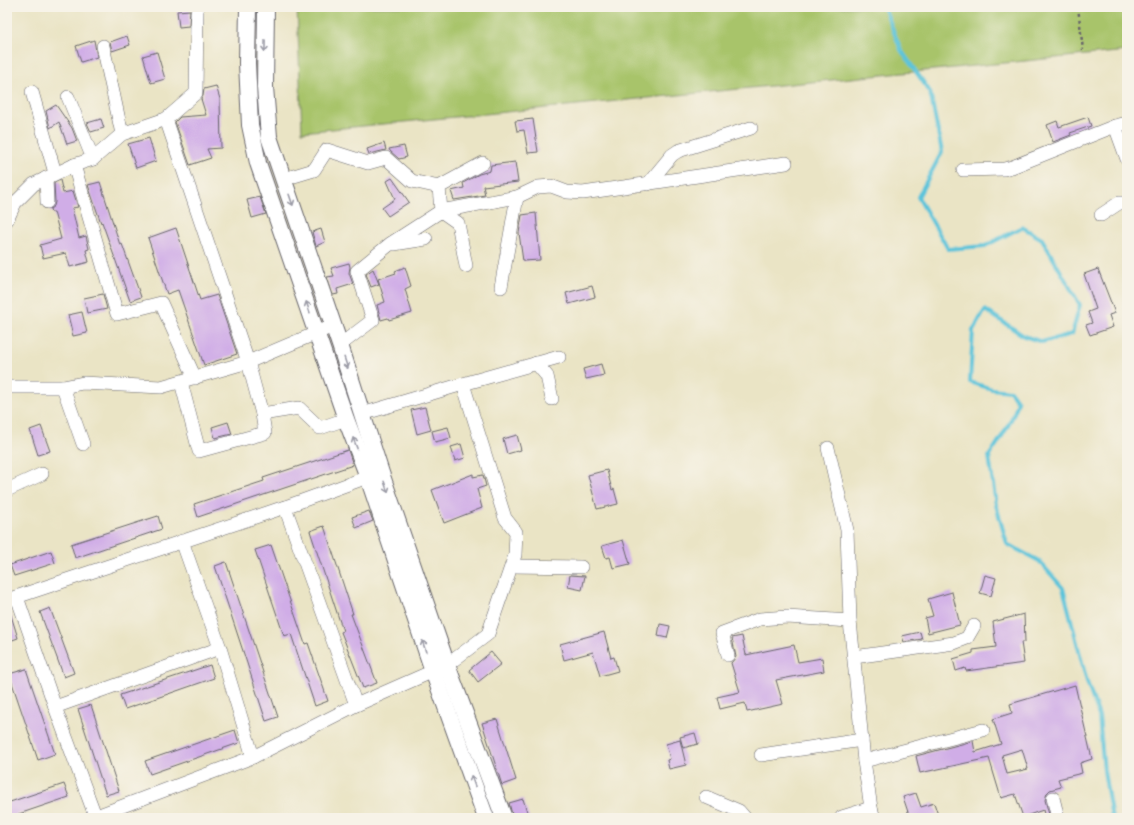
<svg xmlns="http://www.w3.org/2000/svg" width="1134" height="825" font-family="'EB Garamond',serif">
<rect width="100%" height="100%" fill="#f7f3e8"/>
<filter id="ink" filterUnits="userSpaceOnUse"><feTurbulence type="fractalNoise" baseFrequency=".025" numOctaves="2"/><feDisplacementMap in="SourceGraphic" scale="8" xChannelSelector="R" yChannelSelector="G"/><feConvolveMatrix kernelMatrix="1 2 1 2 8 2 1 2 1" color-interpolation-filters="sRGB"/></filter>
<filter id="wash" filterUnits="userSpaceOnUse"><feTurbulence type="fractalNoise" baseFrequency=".012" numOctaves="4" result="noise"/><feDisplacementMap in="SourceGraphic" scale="16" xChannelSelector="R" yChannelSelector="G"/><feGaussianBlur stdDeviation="0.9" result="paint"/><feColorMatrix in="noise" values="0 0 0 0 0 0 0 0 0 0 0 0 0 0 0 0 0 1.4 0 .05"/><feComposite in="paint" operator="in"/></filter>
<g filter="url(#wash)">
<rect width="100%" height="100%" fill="#eae4c5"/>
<path fill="#a8c46b" stroke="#657353" d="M 297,7 L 1127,7 L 1127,51 L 302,132 Z"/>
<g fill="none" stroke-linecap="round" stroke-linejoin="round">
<path stroke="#5dc4da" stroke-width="4" d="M 884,7 L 901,50 L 930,92 L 942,152 L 918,197 L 948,249 L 985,246 L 1022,227 L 1042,239 L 1080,305 L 1072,334 L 1042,342 L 1024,336 L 985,310 L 973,330 L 970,382 L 992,389 L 1010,391 L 1018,402 C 1012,422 1001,438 989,456 L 996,505 L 1007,544 L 1039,561 L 1063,588 L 1087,682 L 1099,716 L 1104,771 L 1112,818"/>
</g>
<g id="blocks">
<g fill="#d0ade7" fill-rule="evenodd">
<path d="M 190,10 L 189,26 L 179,27 L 177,11 Z"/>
<path d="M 127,36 L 130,45 L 112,51 L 110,42 Z"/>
<path d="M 94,40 L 97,57 L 81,62 L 76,46 Z"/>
<path d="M 157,52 L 165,79 L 151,83 L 143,56 Z"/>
<path d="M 216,86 L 220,99 L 221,148 L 207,149 L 211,158 L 190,165 L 175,122 L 180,117 L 206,115 L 201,99 L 203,96 L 204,89 Z"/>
<path d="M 56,105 L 72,128 L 77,141 L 67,144 L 59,122 L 50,128 L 46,111 Z"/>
<path d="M 1088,117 L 1091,126 L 1070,133 L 1071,135 L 1053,142 L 1047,125 L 1057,121 L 1059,127 Z"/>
<path d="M 101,119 L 104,128 L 91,132 L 87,123 Z"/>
<path d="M 533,119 L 538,152 L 528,153 L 524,130 L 517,131 L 515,121 Z"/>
<path d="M 149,138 L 156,161 L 136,168 L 128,144 Z"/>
<path d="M 384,143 L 386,150 L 369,154 L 367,149 Z"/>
<path d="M 404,146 L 407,157 L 399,159 L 390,151 L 389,149 Z"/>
<path d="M 515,162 L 518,182 L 483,186 L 485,195 L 454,200 L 451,191 L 464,188 L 463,183 L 479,174 L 490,171 L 491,165 Z"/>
<path d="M 392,178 L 409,202 L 388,216 L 382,208 L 395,199 L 387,181 Z"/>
<path d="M 60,180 L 63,193 L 73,191 L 78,207 L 72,208 L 79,238 L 86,236 L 89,249 L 86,250 L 89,262 L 70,267 L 66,253 L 43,258 L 40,245 L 61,239 L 54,212 L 51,212 L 50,209 L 54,206 L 55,202 L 54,183 Z"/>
<path d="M 100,182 L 120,245 L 122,244 L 141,297 L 130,301 L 102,222 L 101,223 L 88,185 Z"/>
<path d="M 260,197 L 266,214 L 252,218 L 247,200 Z"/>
<path d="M 536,213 L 540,260 L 523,261 L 519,233 L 522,215 Z"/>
<path d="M 176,228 L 200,300 L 217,295 L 237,354 L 204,365 L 178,290 L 167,294 L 148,238 Z"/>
<path d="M 321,229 L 325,242 L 316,246 L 312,232 Z"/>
<path d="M 349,263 L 350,267 L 349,273 L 353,284 L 337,289 L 338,294 L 333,295 L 327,277 L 334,276 L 331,268 Z"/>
<path d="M 405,267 L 411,286 L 405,289 L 412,313 L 389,320 L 388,318 L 381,320 L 377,305 L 385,302 L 378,279 L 396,273 L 395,271 Z"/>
<path d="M 373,269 L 379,284 L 371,287 L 366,274 Z"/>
<path d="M 1098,269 L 1115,313 L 1109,315 L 1113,327 L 1090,335 L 1086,325 L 1092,323 L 1088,312 L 1096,309 L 1084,274 Z"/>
<path d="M 592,286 L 595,297 L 569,304 L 566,293 Z"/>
<path d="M 103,294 L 107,309 L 87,313 L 84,298 Z"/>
<path d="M 82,312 L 87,333 L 73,336 L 68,315 Z"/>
<path d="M 601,364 L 604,375 L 586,379 L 583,369 Z"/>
<path d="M 425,407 L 431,430 L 417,434 L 411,410 Z"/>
<path d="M 228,422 L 232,434 L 215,438 L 212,427 Z"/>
<path d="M 41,426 L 50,451 L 38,455 L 30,430 Z"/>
<path d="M 448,427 L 451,438 L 435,442 L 432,431 Z"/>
<path d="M 517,435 L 521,450 L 507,454 L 503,439 Z"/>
<path d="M 461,444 L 465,458 L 455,461 L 451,447 Z"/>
<path d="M 348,450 L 353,465 L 198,517 L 194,504 L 264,481 L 263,478 Z"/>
<path d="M 607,470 L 612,490 L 614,489 L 618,504 L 597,509 L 588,475 Z"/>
<path d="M 473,474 L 473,477 L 483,475 L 486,486 L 477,489 L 482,508 L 444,523 L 432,490 Z"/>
<path d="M 369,511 L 373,521 L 356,528 L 352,517 Z"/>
<path d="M 158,516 L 162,529 L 75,558 L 71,544 Z"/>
<path d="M 324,526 L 353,614 L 351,614 L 377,683 L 363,688 L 341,632 L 343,631 L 310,531 Z"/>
<path d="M 623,540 L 630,564 L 613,568 L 610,557 L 606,558 L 602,546 Z"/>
<path d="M 271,545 L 305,644 L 308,643 L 328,701 L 315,706 L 291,634 L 284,636 L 255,550 Z"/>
<path d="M 51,551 L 55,563 L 14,576 L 10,565 Z"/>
<path d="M 226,562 L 278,717 L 266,721 L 215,566 Z"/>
<path d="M 570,575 L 585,576 L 582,590 L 568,587 Z"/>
<path d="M 985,575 L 996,578 L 991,596 L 980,593 Z"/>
<path d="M 952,592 L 960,625 L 928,633 L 925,618 L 933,616 L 928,599 Z"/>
<path d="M 50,608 L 74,673 L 64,677 L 40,612 Z"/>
<path d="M 9,609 L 18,638 L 7,642 L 7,610 Z"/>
<path d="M 1024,614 L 1025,642 L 1021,642 L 1024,663 L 966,671 L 965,668 L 956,671 L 953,659 L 973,653 L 973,650 L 996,647 L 993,622 Z"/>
<path d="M 660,624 L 670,626 L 667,638 L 658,636 Z"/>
<path d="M 604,632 L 611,658 L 614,657 L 618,671 L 600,676 L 593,652 L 564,660 L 560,644 Z"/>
<path d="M 920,632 L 922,639 L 904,642 L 902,636 Z"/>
<path d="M 742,636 L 746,655 L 794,645 L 798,662 L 822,658 L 824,671 L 776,680 L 783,704 L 747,712 L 745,703 L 720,709 L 717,697 L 740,692 L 731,663 L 736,657 L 732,638 Z"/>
<path d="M 491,652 L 501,664 L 478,682 L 469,670 Z"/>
<path d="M 210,665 L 214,678 L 125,709 L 120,695 Z"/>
<path d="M 26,669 L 55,754 L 38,760 L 9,674 Z"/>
<path d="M 1075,685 L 1092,759 L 1080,763 L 1082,773 L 1058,779 L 1061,787 L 1050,790 L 1047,793 L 1045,800 L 1050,818 L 1045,818 L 1043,810 L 1023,817 L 1015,794 L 1001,798 L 989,758 L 920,773 L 916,756 L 973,741 L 975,752 L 1001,744 L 993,719 L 1012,713 L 1010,704 ZM 1022,749 L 1028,769 L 1007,774 L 1002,755 Z"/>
<path d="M 91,705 L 119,791 L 106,795 L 78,709 Z"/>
<path d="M 497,719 L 516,780 L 502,785 L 482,723 Z"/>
<path d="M 235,730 L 239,743 L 150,774 L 145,761 Z"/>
<path d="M 695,733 L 698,744 L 683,748 L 680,737 Z"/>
<path d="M 680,740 L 686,765 L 669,769 L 667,760 L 670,759 L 666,744 Z"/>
<path d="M 64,784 L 69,797 L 7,818 L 7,803 Z"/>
<path d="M 916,793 L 921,807 L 934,803 L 938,815 L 928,818 L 910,818 L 903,797 Z"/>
<path d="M 523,799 L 529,818 L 513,818 L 509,803 Z"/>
</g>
</g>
</g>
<g filter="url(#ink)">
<use href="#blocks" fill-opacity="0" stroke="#68666b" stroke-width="1"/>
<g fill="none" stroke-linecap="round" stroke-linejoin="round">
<defs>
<g id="minor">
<path d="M 103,46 L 122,134"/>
<path d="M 32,92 L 55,173"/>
<path d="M 68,97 L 93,159"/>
<path d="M 166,119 L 248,362 L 262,414 L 265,433 L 199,451 L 181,382"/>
<path d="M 1127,123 L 1115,126 L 1127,159"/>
<path d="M 74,165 L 117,314 L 161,303 L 195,378"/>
<path d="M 963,170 L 1004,169 L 1012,167 L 1115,126"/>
<path d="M 46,178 L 47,202"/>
<path d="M 284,179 L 314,170 L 327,150 L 368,163 L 386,158 L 412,181 L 439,187 L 483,163"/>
<path d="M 648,184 L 672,155 L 678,151 L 751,128"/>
<path d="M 439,187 L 441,211 L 458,223 L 466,266"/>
<path d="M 1101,215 L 1119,203 L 1127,203"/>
<path d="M 7,220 L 15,203 L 34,184 L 74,165 L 93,159 L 122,134 L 166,119 L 196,93 L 197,12"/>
<path d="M 394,244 L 426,239"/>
<path d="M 501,287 L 517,197"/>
<path d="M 340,345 L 373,320 L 357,271 L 390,244 L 441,211 L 517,197 L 538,187 L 551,186 L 567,192 L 583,193 L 786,163"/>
<path d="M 536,363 L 547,376 L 552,399"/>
<path d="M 7,387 L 63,387 L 83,383 L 161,387 L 248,362 L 333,326"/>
<path d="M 63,387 L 83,444"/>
<path d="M 262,414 L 299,408 L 320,428 L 346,419"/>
<path d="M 362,414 L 463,384 L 559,357"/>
<path d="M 828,448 L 847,530 L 850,621"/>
<path d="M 7,490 L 42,474"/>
<path d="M 285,507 L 356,705"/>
<path d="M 182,541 L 220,648 L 253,757"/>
<path d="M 512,566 L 581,567"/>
<path d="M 17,597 L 55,707 L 96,818"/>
<path d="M 7,600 L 285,507 L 368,477"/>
<path d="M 728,655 L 722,633 L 760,619 L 787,617 L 850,621 L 864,761 L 871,808 L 874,818"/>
<path d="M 854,657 L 954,643 L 967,638 L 974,626"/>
<path d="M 55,707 L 220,648"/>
<path d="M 761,755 L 862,740"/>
<path d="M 864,761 L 983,730"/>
<path d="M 706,797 L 739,811 L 745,818"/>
<path d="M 1053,798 L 1058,818"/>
<path d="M 91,818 L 253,757 L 356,705 L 447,665 L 488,634 L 515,555 L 516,532 L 505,518 L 463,384"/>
<path d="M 842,818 L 842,817 L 871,808"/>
</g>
<g id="tertiary">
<path d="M 248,7 L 247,63 L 250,125 L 258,163 L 346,419 L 368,477 L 433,671 L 486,818"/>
<path d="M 266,7 L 265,87 L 269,137 L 340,345 L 381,473 L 447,665 L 504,818"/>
</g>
</defs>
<use href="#minor" stroke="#68666b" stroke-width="14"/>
<use href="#tertiary" stroke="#68666b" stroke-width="18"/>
<path stroke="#68666b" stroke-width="2.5" stroke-dasharray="3 3" stroke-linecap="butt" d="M 1078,7 L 1083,50"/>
<use href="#minor" stroke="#fff" stroke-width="13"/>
<use href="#tertiary" stroke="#fff" stroke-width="16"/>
</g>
<defs><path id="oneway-shaft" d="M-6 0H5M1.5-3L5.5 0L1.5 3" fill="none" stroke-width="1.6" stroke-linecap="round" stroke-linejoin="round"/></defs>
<g stroke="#9c9ca7">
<use href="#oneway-shaft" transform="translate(265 46) rotate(91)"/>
<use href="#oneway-shaft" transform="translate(291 200) rotate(71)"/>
<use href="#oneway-shaft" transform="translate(308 307) rotate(-109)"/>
<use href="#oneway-shaft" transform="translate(346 363) rotate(72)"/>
<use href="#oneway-shaft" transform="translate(355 443) rotate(-111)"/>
<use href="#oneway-shaft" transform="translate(386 487) rotate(71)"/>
<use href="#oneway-shaft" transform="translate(424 646) rotate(-108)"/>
<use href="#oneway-shaft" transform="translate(473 781) rotate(-110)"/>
</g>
</g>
<rect width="1134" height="825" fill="none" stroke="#f7f3e8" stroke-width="24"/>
</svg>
